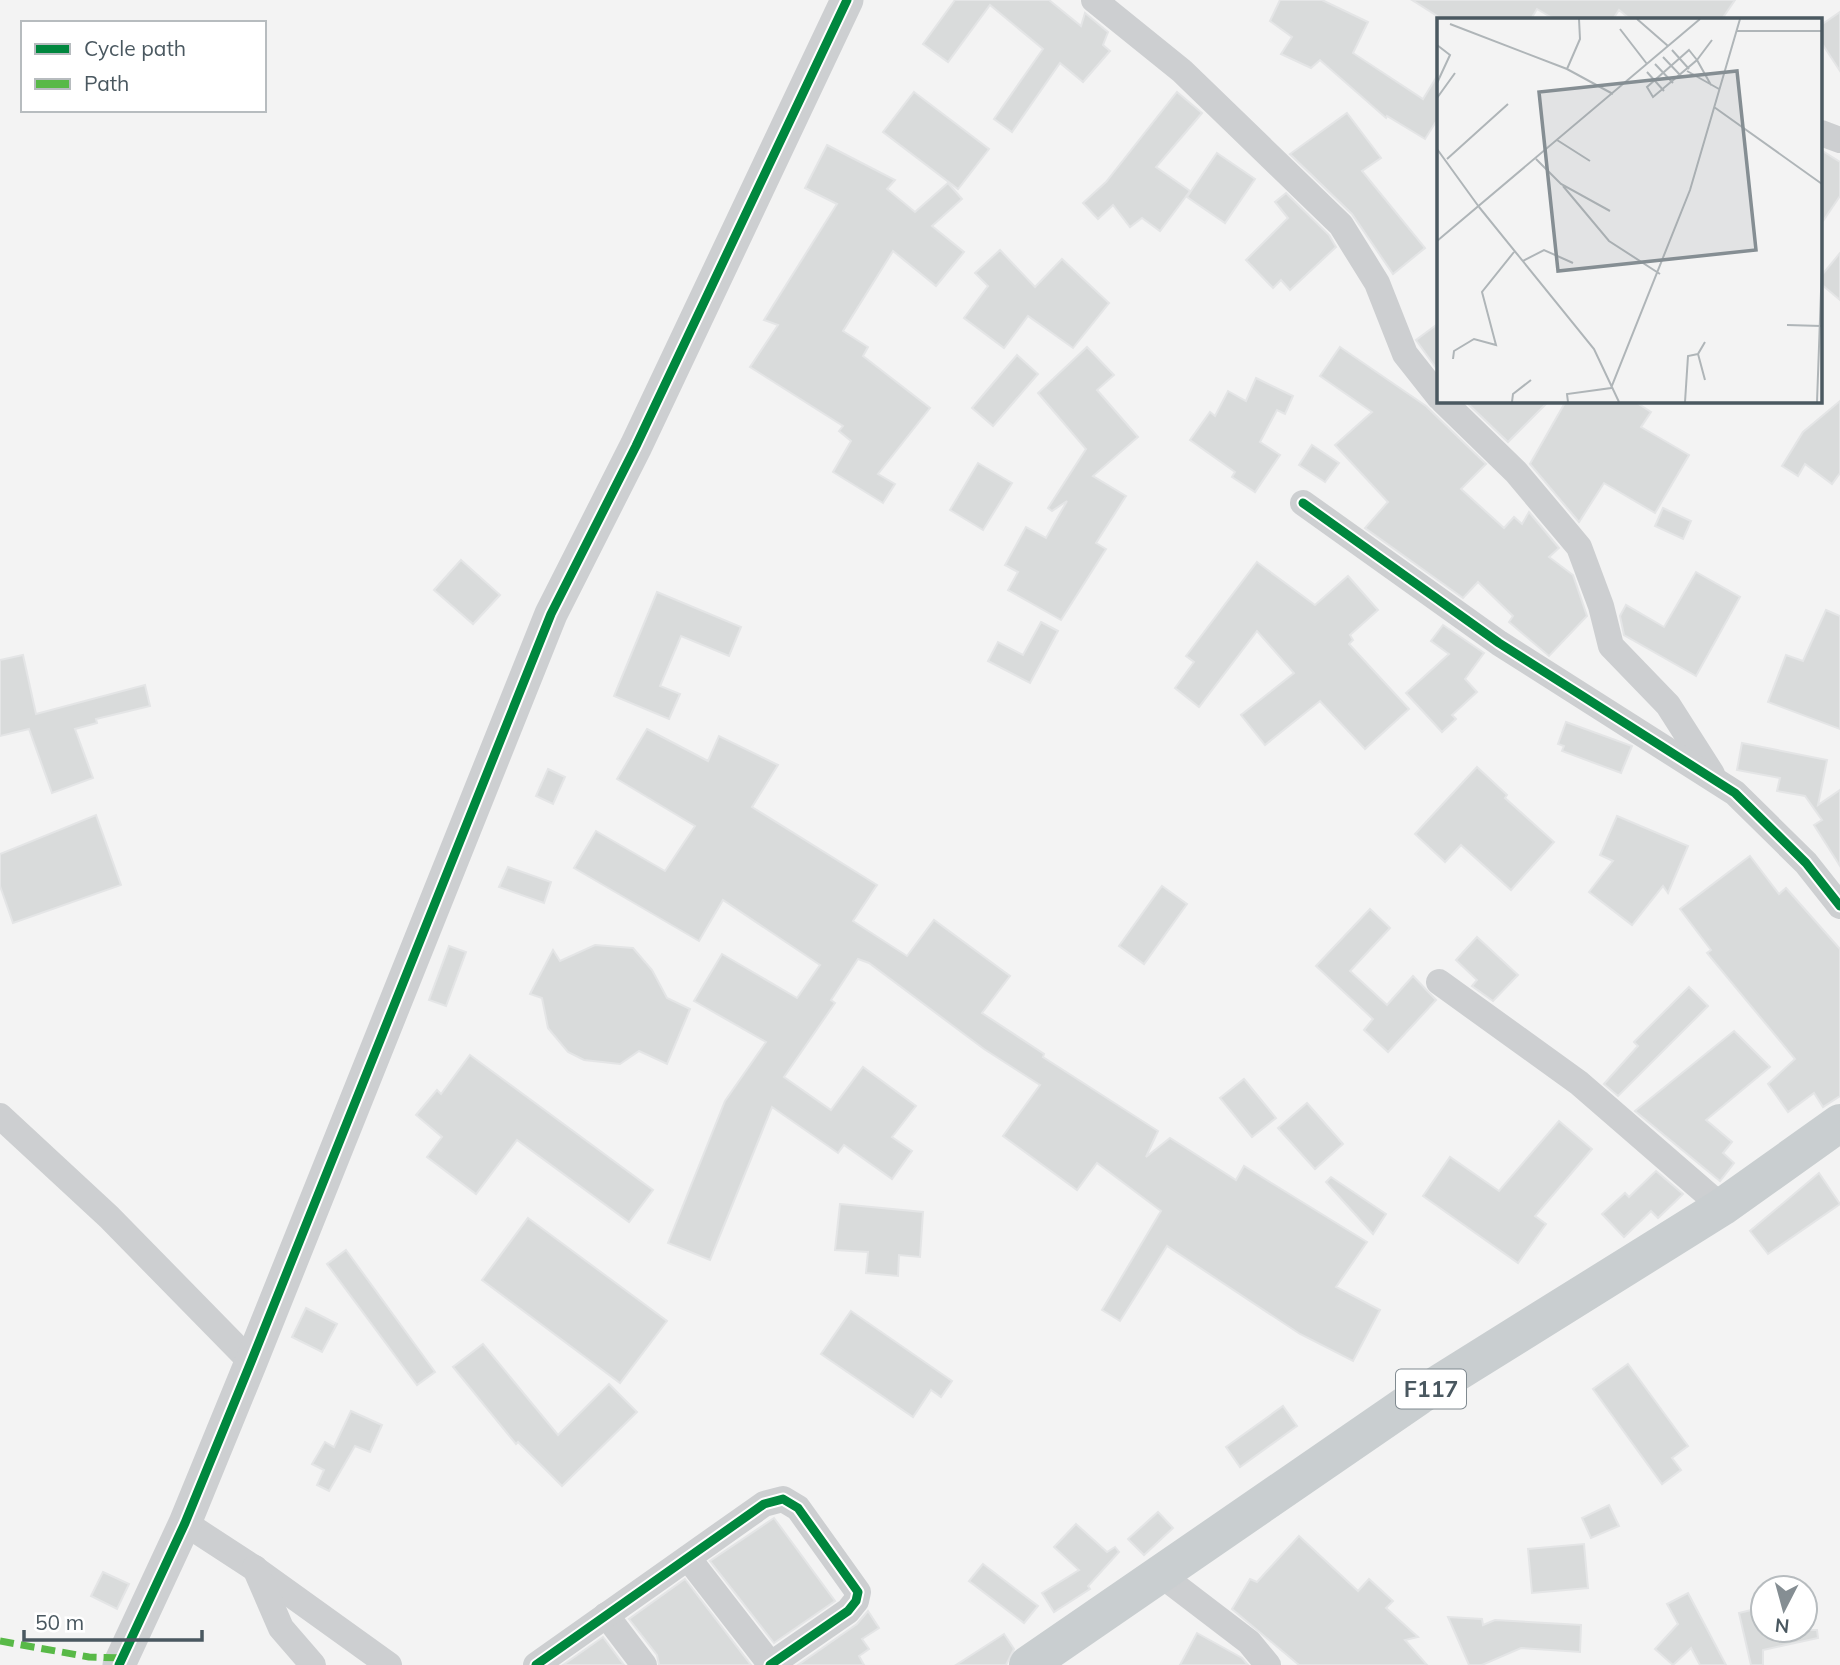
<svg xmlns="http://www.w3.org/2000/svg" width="1840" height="1665" font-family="Mulish,sans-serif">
<rect width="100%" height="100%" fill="#f3f3f3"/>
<g fill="#d9dbdb" stroke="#e4e5e6" stroke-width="2">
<path d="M 955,0 L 1049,0 L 1081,26 L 1085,13 L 1108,32 L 1103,45 L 1110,51 L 1083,82 L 1060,63 L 1012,132 L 994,119 L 1043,49 L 990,5 L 948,62 L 923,44 Z"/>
<path d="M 1280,0 L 1322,0 L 1368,22 L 1353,53 L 1423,99 L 1439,73 L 1439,117 L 1425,139 L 1387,116 L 1386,118 L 1320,60 L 1311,68 L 1281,54 L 1292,37 L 1270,21 Z"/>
<path d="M 1412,0 L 1735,0 L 1722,19 L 1630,19 L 1619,10 L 1613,19 L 1554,19 L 1537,9 L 1531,19 L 1442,19 Z"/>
<path d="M 1840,12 L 1840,71 L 1821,42 L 1821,25 Z"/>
<path d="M 914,92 L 989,149 L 958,189 L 883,132 Z"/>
<path d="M 1177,92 L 1202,113 L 1156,167 L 1190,191 L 1160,231 L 1142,218 L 1130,227 L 1113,205 L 1098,219 L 1083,203 L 1106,182 Z"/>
<path d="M 1347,113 L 1381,158 L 1362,171 L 1425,248 L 1393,274 L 1352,214 L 1290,154 Z"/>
<path d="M 827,145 L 895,180 L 887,189 L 915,212 L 948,183 L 962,199 L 932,226 L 964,252 L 936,286 L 893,251 L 843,331 L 868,347 L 863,356 L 930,408 L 878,474 L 895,484 L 883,503 L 833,472 L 851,441 L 839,431 L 843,426 L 750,367 L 778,325 L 764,320 L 837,204 L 805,188 Z"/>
<path d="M 1821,150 L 1840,162 L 1840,196 L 1821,224 Z"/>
<path d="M 1217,153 L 1255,179 L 1225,223 L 1187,197 Z"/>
<path d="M 1286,193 L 1329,235 L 1336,247 L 1290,290 L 1281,280 L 1273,288 L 1246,260 L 1288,218 L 1275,202 Z"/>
<path d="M 1000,250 L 1035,287 L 1062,259 L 1109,303 L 1073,348 L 1028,316 L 1004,348 L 964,318 L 988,286 L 975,273 Z"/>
<path d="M 1840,253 L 1840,300 L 1821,284 L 1821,276 Z"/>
<path d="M 1439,323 L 1439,372 L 1416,340 Z"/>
<path d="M 1087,347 L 1114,375 L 1097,390 L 1138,437 L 1093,476 L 1126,496 L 1096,543 L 1106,549 L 1061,620 L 1008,590 L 1018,572 L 1005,565 L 1026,527 L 1046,538 L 1067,501 L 1052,511 L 1048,508 L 1086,449 L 1038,393 Z"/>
<path d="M 1340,347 L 1426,406 L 1486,464 L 1461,489 L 1504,528 L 1514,517 L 1522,524 L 1529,512 L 1559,548 L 1549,557 L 1573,575 L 1587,616 L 1549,656 L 1509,622 L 1513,616 L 1478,582 L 1463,598 L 1365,528 L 1388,502 L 1335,445 L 1372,412 L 1320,376 Z"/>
<path d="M 1017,355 L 1038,374 L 993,426 L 972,408 Z"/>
<path d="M 1256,378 L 1293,396 L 1285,414 L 1277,410 L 1260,442 L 1280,455 L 1255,492 L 1232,477 L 1235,472 L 1190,440 L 1210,412 L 1215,416 L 1228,391 L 1246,401 Z"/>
<path d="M 1465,401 L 1549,401 L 1508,442 Z"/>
<path d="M 1566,401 L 1634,401 L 1651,412 L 1641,427 L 1689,455 L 1655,513 L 1604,483 L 1579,522 L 1530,464 Z"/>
<path d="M 1840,401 L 1840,473 L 1832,484 L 1805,464 L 1798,476 L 1782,466 L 1803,432 Z"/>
<path d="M 1312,445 L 1339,463 L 1325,482 L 1299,465 Z"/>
<path d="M 978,463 L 1012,483 L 983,530 L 950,510 Z"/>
<path d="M 1663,508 L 1691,521 L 1683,539 L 1655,526 Z"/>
<path d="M 461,560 L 500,595 L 473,624 L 434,590 Z"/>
<path d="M 1257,562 L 1315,605 L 1348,576 L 1378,610 L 1350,635 L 1353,640 L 1349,644 L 1409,709 L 1365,749 L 1320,701 L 1265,745 L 1241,715 L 1294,673 L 1257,631 L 1199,707 L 1175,688 L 1194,662 L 1186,656 Z"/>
<path d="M 1696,572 L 1740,597 L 1696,676 L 1624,635 L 1620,616 L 1626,605 L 1664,627 Z"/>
<path d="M 657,592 L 741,627 L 729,656 L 681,636 L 660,686 L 680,694 L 669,719 L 614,696 Z"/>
<path d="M 1826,610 L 1840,616 L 1840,729 L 1768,702 L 1786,655 L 1803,661 Z"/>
<path d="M 1041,622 L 1058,631 L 1030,683 L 988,661 L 998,642 L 1023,655 Z"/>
<path d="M 1443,625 L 1484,653 L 1465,679 L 1477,692 L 1452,715 L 1456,719 L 1442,732 L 1406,693 L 1449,654 L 1431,641 Z"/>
<path d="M 23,655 L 36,714 L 145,685 L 150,706 L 96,719 L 97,723 L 75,729 L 93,778 L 52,793 L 29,729 L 0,736 L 0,660 Z"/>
<path d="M 1566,722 L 1632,746 L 1621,773 L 1562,751 L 1564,746 L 1558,744 Z"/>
<path d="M 647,729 L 708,761 L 719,736 L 778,765 L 752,807 L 877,885 L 853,921 L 907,956 L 934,920 L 1010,976 L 982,1013 L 1044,1054 L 1043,1057 L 1158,1131 L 1146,1157 L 1170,1138 L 1236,1180 L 1244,1166 L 1367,1242 L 1336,1287 L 1380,1310 L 1353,1361 L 1300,1334 L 1167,1246 L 1120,1321 L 1102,1310 L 1161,1211 L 1097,1163 L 1077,1190 L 1003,1136 L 1040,1085 L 984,1049 L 869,963 L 858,959 L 831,1000 L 835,1003 L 784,1077 L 831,1110 L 863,1067 L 916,1106 L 892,1137 L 912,1151 L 892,1179 L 844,1145 L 838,1153 L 772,1107 L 710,1260 L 668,1243 L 725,1101 L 766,1042 L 694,1001 L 722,954 L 797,998 L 820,965 L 723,900 L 699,941 L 574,868 L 596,831 L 665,871 L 695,826 L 617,779 Z"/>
<path d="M 1742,743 L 1827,760 L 1818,805 L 1840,790 L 1840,866 L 1814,825 L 1822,820 L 1805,796 L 1777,791 L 1780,778 L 1737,770 Z"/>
<path d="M 1477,767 L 1507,795 L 1505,798 L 1554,842 L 1511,890 L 1461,845 L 1445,862 L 1415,834 Z"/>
<path d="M 548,769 L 565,777 L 553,804 L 536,796 Z"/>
<path d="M 96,815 L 121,885 L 13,923 L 0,886 L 0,854 Z"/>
<path d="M 1617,816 L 1688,846 L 1668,893 L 1663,886 L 1632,925 L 1589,892 L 1613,861 L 1600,855 Z"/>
<path d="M 1750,856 L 1779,894 L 1786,888 L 1840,949 L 1840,1096 L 1823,1107 L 1814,1093 L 1788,1112 L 1768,1084 L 1795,1059 L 1707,953 L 1711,950 L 1680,909 Z"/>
<path d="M 508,867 L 551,882 L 544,903 L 499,887 Z"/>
<path d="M 1162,886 L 1187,904 L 1144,964 L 1119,946 Z"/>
<path d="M 1370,909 L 1390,928 L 1350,971 L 1387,1005 L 1413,976 L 1436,1000 L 1388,1052 L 1364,1030 L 1373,1019 L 1316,966 Z"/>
<path d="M 1477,937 L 1518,975 L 1493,1001 L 1472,986 L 1477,980 L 1456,960 Z"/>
<path d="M 595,945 L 633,948 L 652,970 L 667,998 L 690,1009 L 667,1064 L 639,1051 L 620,1064 L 584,1060 L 568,1052 L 548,1028 L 542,998 L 530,994 L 553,950 L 560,961 Z"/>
<path d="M 449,946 L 466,952 L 446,1006 L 429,1000 Z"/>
<path d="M 1689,987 L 1708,1006 L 1618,1096 L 1604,1084 L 1638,1046 L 1634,1042 Z"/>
<path d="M 1734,1031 L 1770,1067 L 1706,1120 L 1732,1142 L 1723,1153 L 1734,1163 L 1720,1181 L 1635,1111 Z"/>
<path d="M 470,1055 L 653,1190 L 629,1222 L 517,1140 L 476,1194 L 427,1157 L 442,1137 L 416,1115 L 437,1090 L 441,1094 Z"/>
<path d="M 1244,1079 L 1276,1118 L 1252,1137 L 1220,1098 Z"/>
<path d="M 1307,1103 L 1343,1144 L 1315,1169 L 1278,1128 Z"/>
<path d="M 1559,1121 L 1592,1149 L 1535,1216 L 1546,1224 L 1518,1263 L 1423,1196 L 1450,1157 L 1499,1191 Z"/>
<path d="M 1656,1171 L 1683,1194 L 1658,1218 L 1651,1211 L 1624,1237 L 1602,1214 L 1625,1193 L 1629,1197 Z"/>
<path d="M 1819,1173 L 1840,1204 L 1768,1254 L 1750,1231 Z"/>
<path d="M 1331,1177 L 1386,1214 L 1373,1234 L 1326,1182 Z"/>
<path d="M 840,1204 L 923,1212 L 920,1257 L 899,1255 L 898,1276 L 866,1273 L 868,1252 L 835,1250 Z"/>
<path d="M 528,1218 L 667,1321 L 620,1383 L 482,1280 Z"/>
<path d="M 346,1250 L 435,1372 L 417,1385 L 327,1264 Z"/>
<path d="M 306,1308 L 337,1324 L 322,1352 L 292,1337 Z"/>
<path d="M 851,1311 L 952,1381 L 941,1397 L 931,1390 L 913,1417 L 821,1354 Z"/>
<path d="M 483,1344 L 558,1435 L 609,1384 L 637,1412 L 562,1486 L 518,1442 L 516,1444 L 453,1367 Z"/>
<path d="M 1628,1364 L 1688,1446 L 1672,1458 L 1681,1470 L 1662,1484 L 1593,1389 Z"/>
<path d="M 1283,1406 L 1297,1426 L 1240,1467 L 1226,1447 Z"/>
<path d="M 351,1411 L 382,1425 L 370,1452 L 355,1446 L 329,1491 L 317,1485 L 324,1470 L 312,1464 L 325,1442 L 334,1447 Z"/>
<path d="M 1609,1505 L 1619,1526 L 1591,1538 L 1582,1518 Z"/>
<path d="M 1158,1512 L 1173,1528 L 1144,1555 L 1128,1539 Z"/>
<path d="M 774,1518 L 835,1601 L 774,1643 L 710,1561 Z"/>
<path d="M 1076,1524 L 1107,1552 L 1115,1547 L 1119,1552 L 1088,1586 L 1090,1589 L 1054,1612 L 1042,1593 L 1079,1570 L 1054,1547 Z"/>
<path d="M 1299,1536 L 1358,1591 L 1369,1579 L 1393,1601 L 1386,1608 L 1418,1637 L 1405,1640 L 1427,1665 L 1299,1665 L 1232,1609 L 1250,1579 L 1257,1582 Z"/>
<path d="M 1584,1544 L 1588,1588 L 1532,1593 L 1528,1549 Z"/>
<path d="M 983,1564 L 1038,1606 L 1024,1623 L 969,1581 Z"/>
<path d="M 103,1572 L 129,1584 L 117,1609 L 91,1596 Z"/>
<path d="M 685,1579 L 751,1665 L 659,1665 L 657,1655 L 629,1619 Z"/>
<path d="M 1688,1593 L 1726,1665 L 1700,1665 L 1691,1648 L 1673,1665 L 1655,1649 L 1678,1624 L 1667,1604 Z"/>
<path d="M 1763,1607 L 1763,1630 L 1817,1630 L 1818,1638 L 1763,1650 L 1763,1665 L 1751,1665 L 1739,1613 Z"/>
<path d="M 868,1611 L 879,1628 L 862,1639 L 869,1649 L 859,1656 L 864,1665 L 798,1665 L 857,1624 Z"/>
<path d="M 1448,1617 L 1482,1619 L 1483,1625 L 1495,1620 L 1581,1625 L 1580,1652 L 1521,1648 L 1482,1665 L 1469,1665 Z"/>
<path d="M 1197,1633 L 1242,1658 L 1248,1665 L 1180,1665 Z"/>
<path d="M 1004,1634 L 1014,1649 L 1006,1665 L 956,1665 Z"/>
<path d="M 603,1637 L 624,1665 L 563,1665 Z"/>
</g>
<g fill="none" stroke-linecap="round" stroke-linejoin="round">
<g stroke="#cdcfd1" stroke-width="26">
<path d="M 1094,0 L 1182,71 L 1341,225 L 1377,283 L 1405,354 L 1439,397"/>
<path d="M 1821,133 L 1840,140"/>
<path d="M 1443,401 L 1516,472 L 1579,547 L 1601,606 L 1611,646 L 1668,705 L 1712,774"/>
<path d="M 1303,503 L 1499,643 L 1735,793 L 1806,863 L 1840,906"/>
<path d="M 1439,982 L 1579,1083 L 1722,1207"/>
<path d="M 0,1116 L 109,1217 L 251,1362"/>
<path d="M 185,1523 L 254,1568 L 389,1665"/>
<path d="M 688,1558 L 771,1665"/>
<path d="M 255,1568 L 281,1628 L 313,1665"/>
<path d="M 1160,1574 L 1249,1642 L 1268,1665"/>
<path d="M 606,1615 L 644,1665"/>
<path d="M 536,1665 L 764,1504 L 783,1499 L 798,1508 L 858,1592 L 856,1601 L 848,1611 L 770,1665"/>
</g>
<path stroke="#cdcfd1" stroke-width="33" d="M 119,1665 L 185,1523 L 251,1362 L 551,614 L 636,446 L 847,0"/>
<path stroke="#c9ced0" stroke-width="38" d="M 1028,1665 L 1419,1396 L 1722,1207 L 1840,1123"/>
<path stroke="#58b947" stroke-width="7" stroke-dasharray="14 7" stroke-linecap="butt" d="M 0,1641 L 89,1657 L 122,1658"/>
<defs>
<g id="cycleway">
<path d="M 1303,503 L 1499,643 L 1735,793 L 1806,863 L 1840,906"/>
<path d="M 119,1665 L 185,1523 L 251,1362 L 551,614 L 636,446 L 847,0"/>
<path d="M 536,1665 L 764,1504 L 783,1499 L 798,1508 L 858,1592 L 856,1601 L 848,1611 L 770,1665"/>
</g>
</defs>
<use href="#cycleway" stroke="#fff" stroke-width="13"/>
<use href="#cycleway" stroke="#00873e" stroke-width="9"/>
</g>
<g text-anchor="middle" stroke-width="6" stroke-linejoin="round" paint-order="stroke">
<rect fill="#fff" stroke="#808a90" stroke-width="2" x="1396" y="1369.5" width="70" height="39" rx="5"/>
<g font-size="23" font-weight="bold" fill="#4a5860">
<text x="1431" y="1397">F117</text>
</g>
</g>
<g transform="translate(1437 18)">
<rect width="385" height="385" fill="#f3f3f3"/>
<path fill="none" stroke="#afb5b8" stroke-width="2" d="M 200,1 L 231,28M 13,6 L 130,51 L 176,76M 183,11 L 210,46M 299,13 L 385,13M 0,27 L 13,37 L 0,65M 235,32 L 252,51M 252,32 L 260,42 L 216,79 L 210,69 ZM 226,39 L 244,58M 218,46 L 236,65M 130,51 L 143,21 L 142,1M 250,53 L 282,71M 210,54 L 227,73M 274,67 L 260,42 L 275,22M 0,80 L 18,55M 277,89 L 385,166M 120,122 L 153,143M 0,131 L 42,189M 10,141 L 71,86M 99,141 L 124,166 L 173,193M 126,168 L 172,223 L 223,256M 42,189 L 157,331 L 182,384M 0,223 L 263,1M 86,243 L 107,232 L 136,245M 350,307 L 384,308M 16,341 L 17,333 L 37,321 L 59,327 L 45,274 L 77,234M 268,362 L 261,336 L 268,324M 75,384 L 76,376 L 94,362M 131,384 L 130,376 L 174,370 L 253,172 L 303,1M 248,384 L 251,338 L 261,336M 380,384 L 385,246"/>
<path fill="#858e93" fill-opacity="0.15" stroke="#858e93" stroke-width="3.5" d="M 300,53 L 319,232 L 121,253 L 102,74 Z"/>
<rect width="385" height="385" fill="none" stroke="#4a5860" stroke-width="3.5"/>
</g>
<rect x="21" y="21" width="245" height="91" fill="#ffffff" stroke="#b7bcbf" stroke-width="2"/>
<rect x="35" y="44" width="35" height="10" fill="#00873e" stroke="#b7bcbf" stroke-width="2"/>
<text x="84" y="56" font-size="21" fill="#4a5860">Cycle path</text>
<rect x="35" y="79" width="35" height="10" fill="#58b947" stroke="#b7bcbf" stroke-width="2"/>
<text x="84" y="91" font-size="21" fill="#4a5860">Path</text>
<g transform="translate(1784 1609) rotate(186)"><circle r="33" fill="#ffffff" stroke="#b7bcbf" stroke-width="2"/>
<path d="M0-5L12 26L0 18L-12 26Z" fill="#858e93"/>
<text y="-10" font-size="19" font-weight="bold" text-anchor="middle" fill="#4a5860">N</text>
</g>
<path d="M24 1630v10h178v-10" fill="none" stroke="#4a5860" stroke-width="3.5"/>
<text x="35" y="1630" font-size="21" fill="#4a5860" stroke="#ffffff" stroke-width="5" paint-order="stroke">50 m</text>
</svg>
